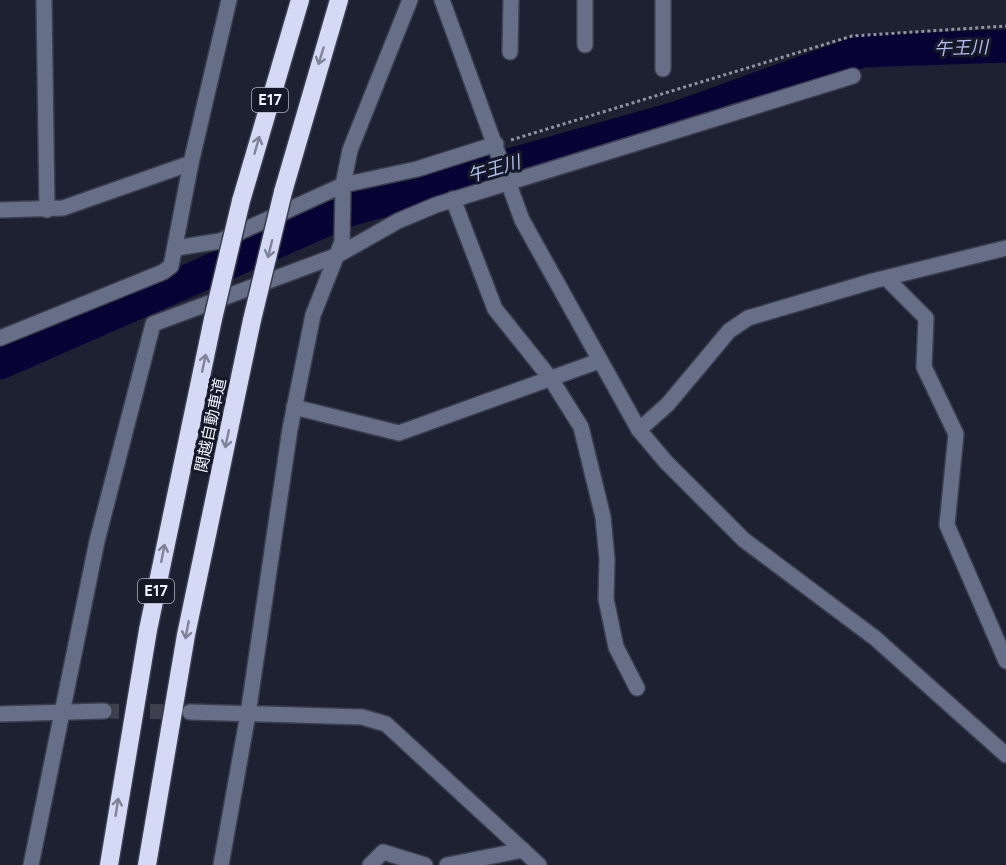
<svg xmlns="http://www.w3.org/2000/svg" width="1006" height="865" font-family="Figtree,'Noto Sans JP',sans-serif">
<rect width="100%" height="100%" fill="#1e2131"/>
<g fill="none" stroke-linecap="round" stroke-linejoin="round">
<path stroke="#070335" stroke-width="33" d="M 0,363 L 349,210 L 676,118 L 862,51 L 1006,46"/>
<path stroke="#3e4050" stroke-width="15" stroke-dasharray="15 8" stroke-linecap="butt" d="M 104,711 L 182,712"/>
<defs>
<g id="street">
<path d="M 44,0 L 47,210"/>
<path d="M 442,0 L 522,220 L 639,430 L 666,462 L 744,540 L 875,638 L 1006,755"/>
<path d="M 585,0 L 585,45"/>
<path d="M 663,0 L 663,69"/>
<path d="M 510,52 L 511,0"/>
<path d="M 453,199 L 495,309 L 551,379 L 581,427 L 603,517 L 607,559 L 606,599 L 616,647 L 637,688"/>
<path d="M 0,210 L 63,208 L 191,163"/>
<path d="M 176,248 L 220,241 L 343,185 L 417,169 L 496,144"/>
<path d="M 886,278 L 926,318 L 924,367 L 956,434 L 947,525 L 1006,661"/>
<path d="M 0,338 L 163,272 L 171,266 L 191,163 L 229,0"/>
<path d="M 294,407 L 399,433 L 599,361"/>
<path d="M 639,430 L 668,404 L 729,331 L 748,318 L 873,281 L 1006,248"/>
<path d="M 190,712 L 362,717 L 386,724 L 539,865"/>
<path d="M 0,714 L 104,711"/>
<path d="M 31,865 L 97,541 L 153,324 L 338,255 L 398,221 L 436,205 L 853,76"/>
<path d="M 221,865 L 248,714 L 290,429 L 313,315 L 342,242 L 343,185 L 350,150 L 410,0"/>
<path d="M 370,865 L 383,852 L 425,865"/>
<path d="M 447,865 L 523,850"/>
</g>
<g id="highway">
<path d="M 283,192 L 339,0"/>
<path d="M 241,201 L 300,0"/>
<path d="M 109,865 L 148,630 L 213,319"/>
<path d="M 147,865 L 186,635 L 252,320"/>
</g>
</defs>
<use href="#street" stroke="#3b3e4e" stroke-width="18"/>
<use href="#highway" stroke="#3b3e4e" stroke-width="21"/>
<path stroke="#9193a0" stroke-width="3" stroke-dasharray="3 3" stroke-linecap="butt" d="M 511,140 L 852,36 L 1006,26"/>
<use href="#street" stroke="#676e88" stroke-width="15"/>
<use href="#highway" stroke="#d4daf5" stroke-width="18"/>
<defs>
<g id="highway-bridge">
<path d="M 213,319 L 241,201"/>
<path d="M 252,320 L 283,192"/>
</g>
</defs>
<use href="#highway-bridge" stroke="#3b3e4e" stroke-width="21" stroke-linecap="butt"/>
<use href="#highway-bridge" stroke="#d4daf5" stroke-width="18"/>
</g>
<defs><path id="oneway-shaft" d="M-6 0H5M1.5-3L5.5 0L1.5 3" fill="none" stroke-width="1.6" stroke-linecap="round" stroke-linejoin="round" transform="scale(1.5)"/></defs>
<g stroke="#7e8398">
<use href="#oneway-shaft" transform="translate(321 56) rotate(107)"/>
<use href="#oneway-shaft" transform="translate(257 145) rotate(-74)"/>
<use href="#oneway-shaft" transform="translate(270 249) rotate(104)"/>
<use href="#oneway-shaft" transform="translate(204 363) rotate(-78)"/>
<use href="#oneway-shaft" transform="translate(227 439) rotate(102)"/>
<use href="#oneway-shaft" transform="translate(163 553) rotate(-79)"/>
<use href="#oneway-shaft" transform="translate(187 630) rotate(101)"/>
<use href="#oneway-shaft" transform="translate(117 807) rotate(-81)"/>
</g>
<g text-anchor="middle" stroke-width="6" stroke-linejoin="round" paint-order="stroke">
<g fill="#151827" stroke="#aeb1bd" stroke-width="1.5">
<rect x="252" y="88" width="36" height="24" rx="4.5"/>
<rect x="138" y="579" width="36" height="24" rx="4.5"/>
</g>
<g font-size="15" font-weight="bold" fill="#f0f2fd">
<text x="270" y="105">E17</text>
<text x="156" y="596">E17</text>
</g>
<g font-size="16" fill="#f0f2fd" stroke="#151827">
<text transform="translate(210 425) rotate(-78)" y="6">関越自動車道</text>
</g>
<g font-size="18" font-style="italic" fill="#b3bff2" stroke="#151827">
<text transform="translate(961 48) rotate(-2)" y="6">午王川</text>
<text transform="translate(494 169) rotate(-16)" y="6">午王川</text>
</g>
</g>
</svg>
